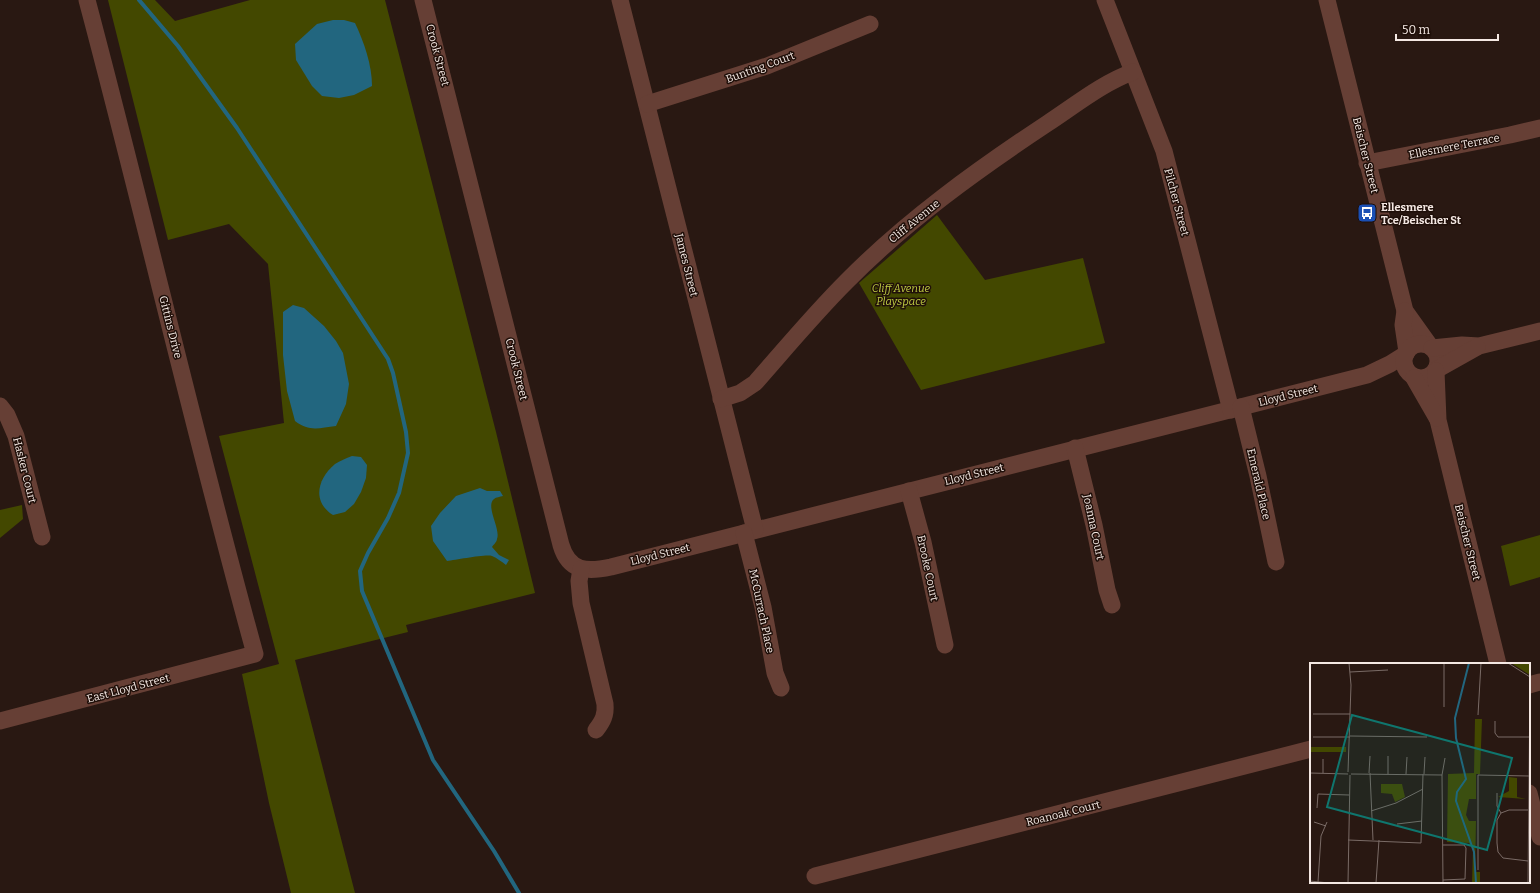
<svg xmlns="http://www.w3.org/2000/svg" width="1540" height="893" font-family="Bitter,serif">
<rect width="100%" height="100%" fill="#291812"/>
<g fill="#434800">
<path d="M 108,0 L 155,0 L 175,21 L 250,0 L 385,0 L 496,432 L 535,593 L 406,625 L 408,632 L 295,660 L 355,893 L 291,893 L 269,803 L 242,674 L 279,664 L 219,436 L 284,423 L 268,264 L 229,224 L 168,240 Z"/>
<path d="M 937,215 L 985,280 L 1083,258 L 1105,343 L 921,390 L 859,283 Z"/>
<path d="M 22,505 L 23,519 L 0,538 L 0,510 Z"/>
<path d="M 1540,535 L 1540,577 L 1510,586 L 1501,546 Z"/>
</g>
<g fill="#22667f">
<path d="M 333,20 L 344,20 L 355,23 C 364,42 372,65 372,86 L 354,95 L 339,98 L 322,96 L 312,86 L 296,60 L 295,44 L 317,24 Z"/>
<path d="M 293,305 L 304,308 L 324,326 L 336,341 L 343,353 L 349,384 L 346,404 L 336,426 C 319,428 309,432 295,421 L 287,391 L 283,355 L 283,312 Z"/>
<path d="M 352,456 L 361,457 L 367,465 L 366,478 L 361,492 L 354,504 L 345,512 L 333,515 C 312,502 317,479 335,464 C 340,461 346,458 352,456 Z"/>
<path d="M 480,488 L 487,491 L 500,491 L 503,496 C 500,497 496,497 494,499 C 485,506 501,529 497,539 C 497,542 493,545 492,547 L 499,555 L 509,560 L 506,565 C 502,562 497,558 492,556 C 485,554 457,560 447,561 L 433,541 L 431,526 L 440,513 L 456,496 Z"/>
</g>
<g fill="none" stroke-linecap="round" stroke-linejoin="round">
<path stroke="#22667f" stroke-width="4" d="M 139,0 L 178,46 L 237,128 L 388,359 L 393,373 L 406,432 L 408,453 L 399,493 L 388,518 L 368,553 L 360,571 L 362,591 L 433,760 L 494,851 L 519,893"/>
<g stroke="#663f35" stroke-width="17">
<path d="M 423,0 L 561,545 C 569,572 587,572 611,567 L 1367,375 L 1390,364 L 1406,354"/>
<path d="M 620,0 L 755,530"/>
<path d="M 1105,0 L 1164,151 L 1231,410"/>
<path d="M 1327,0 L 1405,311 L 1430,346"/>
<path d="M 647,104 L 767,66 L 870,24"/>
<path d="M 1367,163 L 1510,135 L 1540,128"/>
<path d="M 1405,311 L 1403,325 L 1407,352"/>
<circle cx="1421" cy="361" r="17"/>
<path d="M 1432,348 L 1462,345 L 1479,346 L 1540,331"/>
<path d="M 1436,370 L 1477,347"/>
<path d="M 1436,371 L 1438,420 L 1498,664"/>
<path d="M 1414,378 L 1437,418"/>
<path d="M 721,399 L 740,393 L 755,383 C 785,349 814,314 846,282 C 906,221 977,170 1048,123 C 1074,106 1104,82 1133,72"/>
<path d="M 0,406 L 7,415 L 16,436 L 42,537"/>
<path d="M 1241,407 L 1258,476 L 1276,562"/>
<path d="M 1075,448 L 1094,525 L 1107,590 L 1112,605"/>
<path d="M 909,491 L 923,542 L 945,645"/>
<path d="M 744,533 L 763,607 L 775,673 L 781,688"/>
<path d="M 581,569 L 579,581 L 581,603 L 605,704 C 606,715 603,721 596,730"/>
<path d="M 1529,685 L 1540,682"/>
<path d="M 0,721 L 255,654 C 195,437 145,218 87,0"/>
<path d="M 1529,793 L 1540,837"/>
<path d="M 815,876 L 1311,749"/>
</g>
</g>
<defs>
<symbol id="bus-square" viewBox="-11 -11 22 22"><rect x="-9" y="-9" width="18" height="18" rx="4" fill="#1a4fb4" stroke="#1f0f09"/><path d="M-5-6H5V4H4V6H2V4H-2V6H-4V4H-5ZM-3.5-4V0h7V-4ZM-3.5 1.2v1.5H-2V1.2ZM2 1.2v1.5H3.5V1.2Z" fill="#fff"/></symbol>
</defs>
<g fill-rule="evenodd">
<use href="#bus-square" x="1356" y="202" width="22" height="22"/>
</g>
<g text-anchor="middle" stroke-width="3" stroke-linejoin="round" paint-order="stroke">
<g font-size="11" fill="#f4e8e3" stroke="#1f0f09">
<text transform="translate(438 55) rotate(75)" y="4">Crook Street</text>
<text transform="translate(760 67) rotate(-20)" y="4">Bunting Court</text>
<text transform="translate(1454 146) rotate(-11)" y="4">Ellesmere Terrace</text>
<text transform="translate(1366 155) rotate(76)" y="4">Beischer Street</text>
<text transform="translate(1177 202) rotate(75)" y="4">Pilcher Street</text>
<text transform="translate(914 221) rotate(-39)" y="4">Cliff Avenue</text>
<text transform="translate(687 265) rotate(76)" y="4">James Street</text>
<text transform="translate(171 327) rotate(76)" y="4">Gittins Drive</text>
<text transform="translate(517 369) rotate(76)" y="4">Crook Street</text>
<text transform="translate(1288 395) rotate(-14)" y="4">Lloyd Street</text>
<text transform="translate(25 470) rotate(76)" y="4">Hasker Court</text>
<text transform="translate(974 474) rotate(-14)" y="4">Lloyd Street</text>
<text transform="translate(1259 484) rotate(77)" y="4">Emerald Place</text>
<text transform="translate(1094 527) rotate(78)" y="4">Joanna Court</text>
<text transform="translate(1468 542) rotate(76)" y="4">Beischer Street</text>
<text transform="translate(660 554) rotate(-14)" y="4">Lloyd Street</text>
<text transform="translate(928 568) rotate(78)" y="4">Brooke Court</text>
<text transform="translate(762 611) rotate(78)" y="4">McCurrach Place</text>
<text transform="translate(128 688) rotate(-15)" y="4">East Lloyd Street</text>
<text transform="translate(1063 813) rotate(-14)" y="4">Roanoak Court</text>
</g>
<g font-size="11" font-weight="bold" fill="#f4e8e3" stroke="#1f0f09" text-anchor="start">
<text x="1381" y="211">Ellesmere<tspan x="1381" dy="13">Tce/Beischer St</tspan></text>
</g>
<g font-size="11" font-style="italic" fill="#c0cd43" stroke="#1f0f09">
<text x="901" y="292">Cliff Avenue<tspan x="901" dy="13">Playspace</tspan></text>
</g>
</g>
<g transform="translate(1310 663)">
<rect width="220" height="220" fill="#291812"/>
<path d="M 201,0 L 220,0 L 220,12 ZM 0,35 L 1,84 L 36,84 L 36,89 L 1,89 ZM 165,56 L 172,56 L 170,111 L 166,111 L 166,136 L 159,136 L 156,152 L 159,158 L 166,158 L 165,209 L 170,209 L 170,220 L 162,220 L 163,187 L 159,180 L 137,179 L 138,111 L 164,110 ZM 199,114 L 207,115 L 207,134 L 216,136 L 188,134 L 199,128 ZM 71,121 L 92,121 L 95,134 L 85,139 L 82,131 L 71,130 Z" fill="#434800"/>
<path fill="none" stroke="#22667f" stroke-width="2" d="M 159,0 L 145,55 L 146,75 L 156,116 L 147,129 L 146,138 L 164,189 L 166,220"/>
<path fill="none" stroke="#7a6b66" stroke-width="1" d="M 198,0 L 220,14M 40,9 L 78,7M 134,44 L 134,0M 3,51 L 40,51M 168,52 L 171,0M 185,58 L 185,70 L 188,74 L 219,74M 40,73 L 117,74M 3,74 L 40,74M 38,109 L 41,22 L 39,0M 0,110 L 38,111M 13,110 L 13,96M 59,110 L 60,93M 60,110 L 63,177M 41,111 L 132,112M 78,111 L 78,93M 96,111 L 97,94M 114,111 L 115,94M 187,130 L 187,143 L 191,150M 7,145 L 8,131 L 39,132M 61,148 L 86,140 L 113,126M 4,159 L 16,163M 87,161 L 112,158M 38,177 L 111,180 L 113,111M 218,198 L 193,195 L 188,189 L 187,180 L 187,157 L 191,150 L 199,147 L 218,147M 168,207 L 168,112 L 219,113M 133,217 L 155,216 L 156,185 L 154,182 L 133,182M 0,218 L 19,220M 8,219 L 11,173 L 17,159M 38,220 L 40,112M 66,220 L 69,177M 133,220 L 132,112 L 135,95M 218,220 L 220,18"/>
<path fill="#0f766e" fill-opacity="0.15" stroke="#0f766e" stroke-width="2" d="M 42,52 L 202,95 L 177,187 L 17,144 Z"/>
<rect width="220" height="220" fill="none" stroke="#f4e8e3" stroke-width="2"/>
</g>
<path d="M1396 34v6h102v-6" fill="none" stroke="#f4e8e3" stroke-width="2"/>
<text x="1402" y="34" font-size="12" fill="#f4e8e3" stroke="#1f0f09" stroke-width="3" paint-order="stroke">50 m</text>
</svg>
